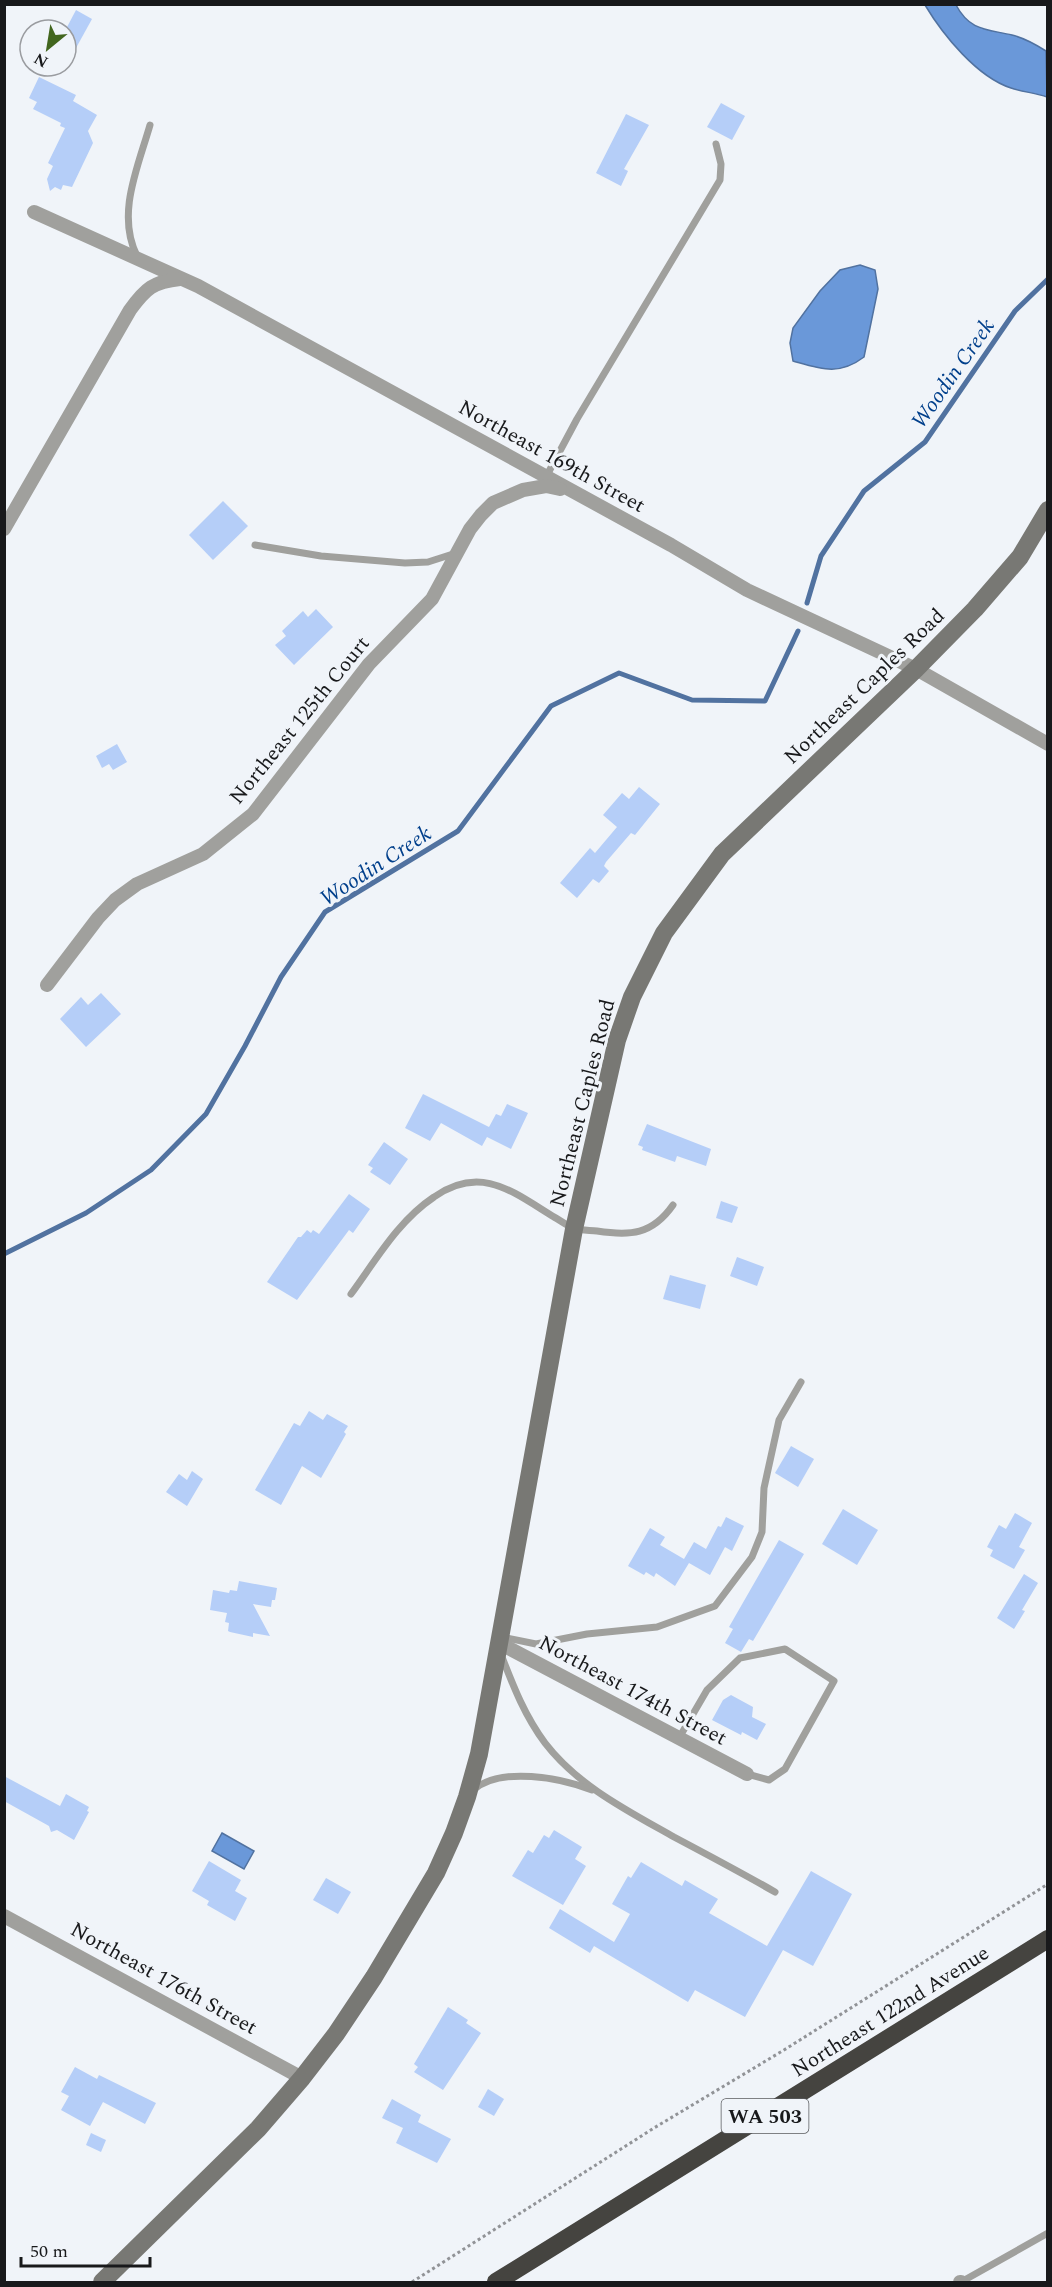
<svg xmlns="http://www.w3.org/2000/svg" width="1052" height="2287" font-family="Spectral,serif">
<rect width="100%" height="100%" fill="#f0f4f9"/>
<g fill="#6a98d9" stroke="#5172a0" stroke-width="1.5">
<path d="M 925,5 L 956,5 C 970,31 986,29 1012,35 C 1024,38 1035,44 1046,51 L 1047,97 C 1036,93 1023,92 1011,88 C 977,77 943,35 925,5 Z"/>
<path d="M 860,265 L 875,270 L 878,289 L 864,357 C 839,376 821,369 793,361 L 790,343 L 793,328 L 820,291 L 840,270 Z"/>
<path d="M 222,1833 L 254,1851 L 244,1869 L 212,1851 Z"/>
</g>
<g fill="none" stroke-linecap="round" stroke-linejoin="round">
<g stroke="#5172a0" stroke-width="5">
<path d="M 807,603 L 821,556 L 864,491 L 925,442 L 1015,311 L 1048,279"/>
<path d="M 4,1254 L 86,1213 L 151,1170 L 206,1114 L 245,1046 L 281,977 L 325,912 L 458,831 L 551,706 L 619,673 L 692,700 L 765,701 L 798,631"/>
</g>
</g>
<g fill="#b5cef8">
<path d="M 76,10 L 92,19 L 76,48 L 66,42 L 66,29 Z"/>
<path d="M 39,77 L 76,95 L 73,101 L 97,115 L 88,131 L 93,143 L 72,187 L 63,185 L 61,190 L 55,187 L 50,191 L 47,179 L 53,166 L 48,163 L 65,128 L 60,126 L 61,123 L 33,109 L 37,102 L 29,98 Z"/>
<path d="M 721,103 L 745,116 L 732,140 L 707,127 Z"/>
<path d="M 626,114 L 649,125 L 624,169 L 628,171 L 621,186 L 596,173 Z"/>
<path d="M 223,501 L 248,526 L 213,560 L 189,535 Z"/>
<path d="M 316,609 L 333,627 L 294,665 L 275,645 L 286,636 L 282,631 L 303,611 L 308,617 Z"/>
<path d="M 117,744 L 127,762 L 113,770 L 109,764 L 102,768 L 96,756 Z"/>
<path d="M 639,787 L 660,804 L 635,835 L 631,833 L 606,862 L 604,866 L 609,871 L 599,883 L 593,879 L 577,898 L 560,883 L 590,848 L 595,853 L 617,827 L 603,815 L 622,793 L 629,799 Z"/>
<path d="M 101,993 L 121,1014 L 86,1047 L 60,1019 L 81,997 L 88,1005 Z"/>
<path d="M 423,1094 L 489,1127 L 496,1114 L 501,1116 L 507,1104 L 528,1113 L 511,1149 L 487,1137 L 482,1146 L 441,1123 L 430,1141 L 405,1128 Z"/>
<path d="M 647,1124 L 711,1149 L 706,1166 L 677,1156 L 675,1162 L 642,1150 L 643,1147 L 638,1145 Z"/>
<path d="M 384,1142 L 408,1159 L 390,1185 L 370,1172 L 373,1168 L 368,1165 Z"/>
<path d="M 349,1194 L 370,1209 L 353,1233 L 349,1230 L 297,1300 L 267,1282 L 298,1237 L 301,1237 L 307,1230 L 311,1233 L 313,1230 L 319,1234 Z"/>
<path d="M 721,1201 L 738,1207 L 732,1223 L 716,1218 Z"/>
<path d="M 737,1257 L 764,1267 L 757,1286 L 730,1276 Z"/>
<path d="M 670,1275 L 706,1285 L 700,1309 L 663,1299 Z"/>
<path d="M 309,1411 L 323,1420 L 327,1414 L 348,1426 L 344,1432 L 346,1434 L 321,1478 L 302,1466 L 281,1505 L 255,1490 L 294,1423 L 300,1426 Z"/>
<path d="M 791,1446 L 814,1459 L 798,1487 L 775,1473 Z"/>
<path d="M 192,1471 L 203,1479 L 187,1506 L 166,1492 L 179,1474 L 187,1480 Z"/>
<path d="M 843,1509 L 878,1530 L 857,1565 L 822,1544 Z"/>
<path d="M 1015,1513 L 1032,1523 L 1019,1547 L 1025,1550 L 1014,1569 L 990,1556 L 993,1550 L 987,1547 L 999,1525 L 1006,1529 Z"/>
<path d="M 726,1517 L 744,1526 L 732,1551 L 725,1547 L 710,1575 L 689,1563 L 675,1586 L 656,1573 L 654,1577 L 646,1572 L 644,1575 L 628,1566 L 650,1528 L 665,1537 L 660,1545 L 684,1559 L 694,1542 L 706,1549 L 718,1526 L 721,1527 Z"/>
<path d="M 779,1540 L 804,1554 L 753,1641 L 749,1639 L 741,1652 L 725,1643 L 733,1629 L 729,1627 Z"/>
<path d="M 1024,1574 L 1038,1583 L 1022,1610 L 1025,1611 L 1014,1629 L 997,1618 Z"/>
<path d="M 239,1581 L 277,1588 L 275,1600 L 272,1600 L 271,1607 L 253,1604 L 270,1636 L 253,1633 L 253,1637 L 230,1632 L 228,1631 L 229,1623 L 225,1622 L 227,1613 L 210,1610 L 213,1590 L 229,1593 L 230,1590 L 237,1591 Z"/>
<path d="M 731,1695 L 753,1707 L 752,1717 L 766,1724 L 757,1740 L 742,1732 L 741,1735 L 712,1720 L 723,1700 Z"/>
<path d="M 4,1776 L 60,1806 L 66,1794 L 89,1807 L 87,1811 L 89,1812 L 74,1840 L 57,1830 L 51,1832 L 49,1826 L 4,1801 Z"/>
<path d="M 554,1830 L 582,1847 L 575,1859 L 586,1866 L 563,1905 L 512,1876 L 528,1850 L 533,1853 L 544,1835 L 549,1838 Z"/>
<path d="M 209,1861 L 241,1880 L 235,1891 L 247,1898 L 235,1921 L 207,1905 L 209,1901 L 192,1891 Z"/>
<path d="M 641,1862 L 682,1886 L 685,1880 L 718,1899 L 709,1913 L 767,1946 L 811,1871 L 852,1894 L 813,1966 L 783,1950 L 745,2017 L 695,1990 L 688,2002 L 594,1946 L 590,1953 L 549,1928 L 560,1909 L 614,1942 L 630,1914 L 612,1904 L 628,1876 L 631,1878 Z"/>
<path d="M 326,1878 L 351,1892 L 338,1914 L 313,1900 Z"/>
<path d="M 448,2007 L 468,2020 L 466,2023 L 481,2033 L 443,2090 L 414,2072 L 418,2067 L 414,2064 Z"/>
<path d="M 75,2067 L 97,2079 L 99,2075 L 156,2103 L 145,2124 L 103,2102 L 90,2126 L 61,2110 L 69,2096 L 61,2092 Z"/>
<path d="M 488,2089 L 504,2099 L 494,2116 L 478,2107 Z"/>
<path d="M 392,2099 L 421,2115 L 418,2122 L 451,2139 L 437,2163 L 396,2143 L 403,2128 L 382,2118 Z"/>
<path d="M 91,2133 L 106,2140 L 101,2152 L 86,2145 Z"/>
</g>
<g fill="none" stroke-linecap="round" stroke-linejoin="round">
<path stroke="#919397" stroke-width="3" stroke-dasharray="3 3" stroke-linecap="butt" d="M 412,2282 L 654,2128 L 784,2050 L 1048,1884"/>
<g stroke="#a0a09d" stroke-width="7">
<path d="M 137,256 C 116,214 138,167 150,125"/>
<path d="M 546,477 L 577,419 L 720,180 L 721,164 L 716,144"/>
<path d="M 255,545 L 321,556 L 405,563 L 428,562 L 456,553"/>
<path d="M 351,1294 C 376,1260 398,1221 434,1197 C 481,1164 513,1192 554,1217 C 560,1220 567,1226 574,1228 C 581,1231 590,1230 597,1231 C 630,1236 652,1235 673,1205"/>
<path d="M 502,1637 L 536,1644 L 587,1634 L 657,1627 L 715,1606 L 752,1557 L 762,1532 L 764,1488 L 779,1420 L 801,1382"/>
<path d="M 502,1657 C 514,1688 525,1716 545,1743 C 578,1786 628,1811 674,1837 C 708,1855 742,1873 775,1892"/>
<path d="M 679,1738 L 707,1690 L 740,1658 L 785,1649 L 834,1681 L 785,1769 L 769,1780 L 747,1774"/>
<path d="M 473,1790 C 501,1766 561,1778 592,1790"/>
<path d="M 961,2282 L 1048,2233"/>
</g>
<g stroke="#a0a09d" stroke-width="14">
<path d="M 34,212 L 198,286 L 671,545 L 747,590 L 916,669 L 1048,744"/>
<path d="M 4,529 L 130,310 C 146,288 153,282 180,279"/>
<path d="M 47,985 L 98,918 L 115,900 L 137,884 L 203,854 L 253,814 L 369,664 L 432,599 L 470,529 L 481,515 L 493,503 L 523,490 L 546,486 L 560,489"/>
<path d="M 499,1643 L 747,1774"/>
<path d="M 4,1916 L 302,2078"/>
<path d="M 960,2282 L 961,2282"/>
</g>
<path stroke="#787874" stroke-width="18" d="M 102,2282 L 258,2129 L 302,2078 L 336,2034 L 374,1977 L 436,1873 L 454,1833 L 467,1797 L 479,1754 L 574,1229 L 617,1040 L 632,997 L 664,933 L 722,854 L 916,669 L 975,609 L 1020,557 L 1048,510"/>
<path stroke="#454440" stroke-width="18" d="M 496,2282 L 1048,1939"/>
</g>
<g text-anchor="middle" stroke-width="6" stroke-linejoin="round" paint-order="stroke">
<rect fill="#f0f4f9" stroke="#595b5e" stroke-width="1.5" x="721.5" y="2099" width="87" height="34" rx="4.5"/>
<g font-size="20" font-weight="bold" fill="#18191b">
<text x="765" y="2123">WA 503</text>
</g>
<g font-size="21" fill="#18191b" stroke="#f0f4f9">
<text transform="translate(552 456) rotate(29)" y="7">Northeast 169th Street</text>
<text transform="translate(864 686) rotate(-44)" y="7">Northeast Caples Road</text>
<text transform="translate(299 720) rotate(-51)" y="7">Northeast 125th Court</text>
<text transform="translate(582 1103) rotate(-76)" y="7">Northeast Caples Road</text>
<text transform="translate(633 1690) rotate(28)" y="7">Northeast 174th Street</text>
<text transform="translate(164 1978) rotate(29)" y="7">Northeast 176th Street</text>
<text transform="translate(890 2011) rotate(-32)" y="7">Northeast 122nd Avenue</text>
</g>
<g font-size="22" font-style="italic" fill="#003f8b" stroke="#f0f4f9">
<text transform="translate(952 373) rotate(-55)" y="8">Woodin Creek</text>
<text transform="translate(375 865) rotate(-33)" y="8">Woodin Creek</text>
</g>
</g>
<rect width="1052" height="2287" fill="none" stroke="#18191b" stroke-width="12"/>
<g transform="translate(48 48) rotate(210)"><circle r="28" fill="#f0f4f9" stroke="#9a9ca0" stroke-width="1.5"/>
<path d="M0-4.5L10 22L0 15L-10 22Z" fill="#42661e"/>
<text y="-9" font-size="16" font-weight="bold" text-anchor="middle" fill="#18191b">N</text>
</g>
<path d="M21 2257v9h129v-9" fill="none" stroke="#18191b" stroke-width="3"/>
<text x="30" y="2257" font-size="18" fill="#18191b" stroke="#f0f4f9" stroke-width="4.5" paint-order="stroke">50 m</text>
</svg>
